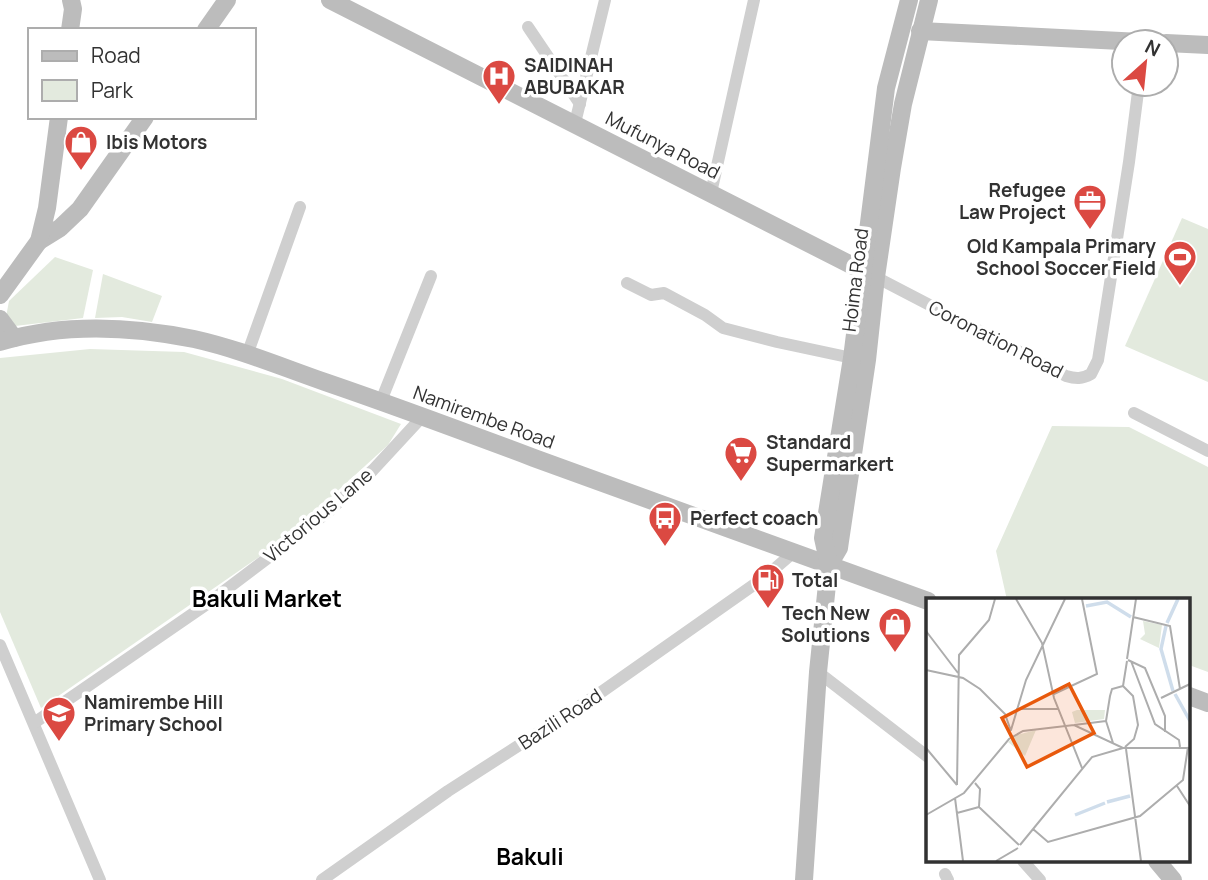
<svg xmlns="http://www.w3.org/2000/svg" width="1208" height="880" font-family="Manrope,sans-serif">
<rect width="100%" height="100%" fill="#fff"/>
<g fill="#e3eade">
<path d="M 1182,218 L 1208,229 L 1208,382 L 1125,346 Z"/>
<path d="M 55,257 L 93,270 L 83,318 L 15,326 L 6,317 L 9,301 Z"/>
<path d="M 103,274 L 162,296 L 152,322 L 122,317 L 95,318 Z"/>
<path d="M 90,349 L 184,352 L 282,379 L 401,424 L 388,445 L 285,539 L 41,708 L 0,612 L 0,358 Z"/>
<path d="M 1052,426 L 1129,427 L 1208,467 L 1208,672 L 1189,665 L 1189,600 L 1007,600 L 996,551 Z"/>
</g>
<g fill="none" stroke-linecap="round" stroke-linejoin="round">
<g stroke="#cfcfcf" stroke-width="12">
<path d="M 528,27 L 580,104"/>
<path d="M 575,123 L 605,0"/>
<path d="M 711,193 L 754,0"/>
<path d="M 870,274 L 1066,376 C 1076,379 1082,379 1091,374 L 1098,360 L 1129,162 L 1139,84"/>
<path d="M 627,283 L 651,295 L 664,293 L 705,315 L 723,328 L 777,342 L 852,358"/>
<path d="M 247,355 L 300,207"/>
<path d="M 381,401 L 431,276"/>
<path d="M 1134,413 L 1208,451"/>
<path d="M 0,645 L 100,880"/>
<path d="M 818,672 L 928,757"/>
<path d="M 34,723 L 207,604 L 297,536 L 329,511 L 373,470 L 422,417"/>
<path d="M 1023,861 L 1040,880"/>
<path d="M 945,874 L 948,880"/>
<path d="M 322,880 L 448,791 L 600,693 L 765,577 L 794,552"/>
</g>
<g stroke="#bcbcbc" stroke-width="18">
<path d="M 330,0 L 863,271"/>
<path d="M 70,30 L 73,9 L 71,0"/>
<path d="M 206,30 L 227,0"/>
<path d="M 920,31 L 1141,42"/>
<path d="M 1166,43 L 1208,45"/>
<path d="M 39,241 L 60,228 L 80,209 L 145,117"/>
<path d="M 0,295 L 39,241 L 47,208 L 59,117"/>
<path d="M 0,319 L 14,338"/>
<path d="M 0,342 C 62,323 130,326 194,339 C 239,349 282,367 325,382 C 395,406 465,432 534,458 C 665,506 797,553 928,601"/>
<path d="M 829,565 L 839,548 L 840,541 L 867,360 L 876,277 L 892,168 L 903,104 L 929,0"/>
<path d="M 1189,696 L 1208,703"/>
<path d="M 1157,861 L 1173,880"/>
<path d="M 804,880 L 818,672 L 829,565 L 823,538 L 852,358 L 886,88 L 909,0"/>
</g>
</g>
<defs>
<symbol id="hospital-pin" viewBox="-11 -11 22 30"><path d="M0 17L-7.5 6A9.5 9.5 0 1 1 7.5 6Z" fill="#db4942" stroke="#fff"/><path d="M-5-5h3v3.5h4V-5h3V5h-3V1.5h-4V5h-3Z" fill="#fff"/></symbol>
<symbol id="shop-pin" viewBox="-11 -11 22 30"><path d="M0 17L-7.5 6A9.5 9.5 0 1 1 7.5 6Z" fill="#db4942" stroke="#fff"/><path d="M-5-2.5h2.3a2.7 3.5 0 0 1 5.4 0H5L5.5 6h-11ZM-1.5-2.5h3a1.5 2.3 0 0 0-3 0Z" fill="#fff"/></symbol>
<symbol id="office-pin" viewBox="-11 -11 22 30"><path d="M0 17L-7.5 6A9.5 9.5 0 1 1 7.5 6Z" fill="#db4942" stroke="#fff"/><path d="M-6-3h4V-5.5h4V-3h4V5H-6ZM-1-4.5V-3h2v-1.5ZM-6 0V1H6V0Z" fill="#fff"/></symbol>
<symbol id="stadium-pin" viewBox="-11 -11 22 30"><path d="M0 17L-7.5 6A9.5 9.5 0 1 1 7.5 6Z" fill="#db4942" stroke="#fff"/><path d="M0-5a6.5 5 0 1 0 0 10a6.5 5 0 1 0 0-10ZM-3.5-1.8h7v3.6h-7Z" fill="#fff"/></symbol>
<symbol id="supermarket-pin" viewBox="-11 -11 22 30"><path d="M0 17L-7.5 6A9.5 9.5 0 1 1 7.5 6Z" fill="#db4942" stroke="#fff"/><path d="M-6-5.5h2.5l.6 2H6L4.5 2H-2.5L-4.4-4H-6ZM-1.5 3.2a1.3 1.3 0 1 0 .1 0ZM3 3.2a1.3 1.3 0 1 0 .1 0Z" fill="#fff"/></symbol>
<symbol id="bus-pin" viewBox="-11 -11 22 30"><path d="M0 17L-7.5 6A9.5 9.5 0 1 1 7.5 6Z" fill="#db4942" stroke="#fff"/><path d="M-5-6H5V4H4V6H2V4H-2V6H-4V4H-5ZM-3.5-4V0h7V-4ZM-3.5 1.2v1.5H-2V1.2ZM2 1.2v1.5H3.5V1.2Z" fill="#fff"/></symbol>
<symbol id="fuel-pin" viewBox="-11 -11 22 30"><path d="M0 17L-7.5 6A9.5 9.5 0 1 1 7.5 6Z" fill="#db4942" stroke="#fff"/><path d="M-5.5-6h7V0h2V4h1.3V-2.5L3-4.5l.8-.8L6-3V5H2.5V1h-1V6h-7ZM-4.2-4.7v3.2H.2V-4.7Z" fill="#fff"/></symbol>
<symbol id="school-pin" viewBox="-11 -11 22 30"><path d="M0 17L-7.5 6A9.5 9.5 0 1 1 7.5 6Z" fill="#db4942" stroke="#fff"/><path d="M0-5L7-2L0 1L-7-2ZM-4 1L0 2.5L4 1V4Q0 6-4 4Z" fill="#fff"/></symbol>
</defs>
<g fill-rule="evenodd">
<use href="#hospital-pin" x="480" y="57" width="38" height="52"/>
<use href="#shop-pin" x="62" y="123" width="38" height="52"/>
<use href="#office-pin" x="1071" y="182" width="38" height="52"/>
<use href="#stadium-pin" x="1161" y="238" width="38" height="52"/>
<use href="#supermarket-pin" x="722" y="434" width="38" height="52"/>
<use href="#bus-pin" x="646" y="499" width="38" height="52"/>
<use href="#fuel-pin" x="749" y="561" width="38" height="52"/>
<use href="#shop-pin" x="876" y="605" width="38" height="52"/>
<use href="#school-pin" x="40" y="694" width="38" height="52"/>
</g>
<g text-anchor="middle" stroke-width="7" stroke-linejoin="round" paint-order="stroke">
<g font-size="19" font-weight="bold" fill="#323232" stroke="#fff" text-anchor="start">
<text x="524" y="72">SAIDINAH<tspan x="524" dy="22">ABUBAKAR</tspan></text>
<text x="106" y="149">Ibis Motors</text>
<text x="1066" y="197" text-anchor="end">Refugee<tspan x="1066" dy="22">Law Project</tspan></text>
<text x="1156" y="253" text-anchor="end">Old Kampala Primary<tspan x="1156" dy="22">School Soccer Field</tspan></text>
<text x="766" y="449">Standard<tspan x="766" dy="22">Supermarkert</tspan></text>
<text x="690" y="525">Perfect coach</text>
<text x="792" y="587">Total</text>
<text x="870" y="620" text-anchor="end">Tech New<tspan x="870" dy="22">Solutions</tspan></text>
<text x="84" y="709">Namirembe Hill<tspan x="84" dy="22">Primary School</tspan></text>
</g>
<g font-size="19" fill="#323232" stroke="#fff">
<text transform="translate(663 145) rotate(27)" y="7">Mufunya Road</text>
<text transform="translate(855 280) rotate(-83)" y="7">Hoima Road</text>
<text transform="translate(996 339) rotate(27)" y="7">Coronation Road</text>
<text transform="translate(484 417) rotate(20)" y="7">Namirembe Road</text>
<text transform="translate(318 515) rotate(-40)" y="7">Victorious Lane</text>
<text transform="translate(560 719) rotate(-33)" y="7">Bazili Road</text>
</g>
<g font-size="23" font-weight="bold" fill="#000" stroke="#fff">
<text x="267" y="607">Bakuli Market</text>
<text x="530" y="865">Bakuli</text>
</g>
</g>
<g transform="translate(926 598)">
<rect width="264" height="264" fill="#fff"/>
<path d="M 217,23 L 236,27 L 233,50 L 214,41 L 219,36 ZM 151,112 L 179,112 L 178,121 L 149,125 L 146,114 ZM 110,132 L 99,158 L 82,144 L 91,137 Z" fill="#e3eade"/>
<path fill="none" stroke="#cfddeb" stroke-width="3.5" d="M 160,8 L 181,4 L 205,19M 241,25 L 252,1M 240,28 L 235,51 L 247,93M 249,96 L 264,123M 181,204 L 204,198M 149,217 L 179,205"/>
<path fill="none" stroke="#adadad" stroke-width="2" d="M 90,1 L 116,45 L 128,100 L 156,170M 207,19 L 244,28 L 254,91M 0,33 L 32,75M 201,61 L 210,1M 202,62 L 219,70 L 239,118 L 239,134M 205,63 L 229,126 L 253,142 L 254,149M 0,72 L 37,80 L 54,91 L 79,116 L 85,133M 197,88 L 207,98 L 212,127 L 208,141 L 199,149M 197,88 L 201,63M 128,96 L 171,76 L 156,1M 235,100 L 264,86M 90,111 L 132,111M 148,127 L 180,123M 85,132 L 100,82 L 139,1M 187,145 L 180,123 L 184,98 L 186,91 L 197,88M 0,150 L 31,187M 200,151 L 215,263M 49,185 L 54,191 L 53,209M 31,187 L 33,57 L 63,22 L 69,1M 251,188 L 264,208M 29,200 L 37,263M 53,209 L 93,247M 31,215 L 53,209M 0,217 L 38,195 L 83,141 L 97,133 L 148,127 L 197,150 L 264,150M 107,231 L 122,244 L 214,218 L 257,182 L 262,149M 94,247 L 166,159 L 197,150M 70,263 L 92,250"/>
<path fill="#e8590c" fill-opacity="0.15" stroke="#e8590c" stroke-width="3.5" d="M 143,86 L 168,135 L 101,169 L 76,120 Z"/>
<rect width="264" height="264" fill="none" stroke="#323232" stroke-width="3.5"/>
</g>
<rect x="28" y="28" width="228" height="91" fill="#ffffff" stroke="#adadad" stroke-width="2"/>
<rect x="42" y="51" width="35" height="10" fill="#bcbcbc" stroke="#adadad" stroke-width="2"/>
<text x="91" y="63" font-size="21" fill="#323232">Road</text>
<rect x="42" y="80" width="35" height="21" fill="#e3eade" stroke="#adadad" stroke-width="2"/>
<text x="91" y="98" font-size="21" fill="#323232">Park</text>
<g transform="translate(1145 63) rotate(27)"><circle r="33" fill="#ffffff" stroke="#adadad" stroke-width="2"/>
<path d="M0-5L12 26L0 18L-12 26Z" fill="#db4942"/>
<text y="-10" font-size="19" font-weight="bold" text-anchor="middle" fill="#323232">N</text>
</g>
</svg>
